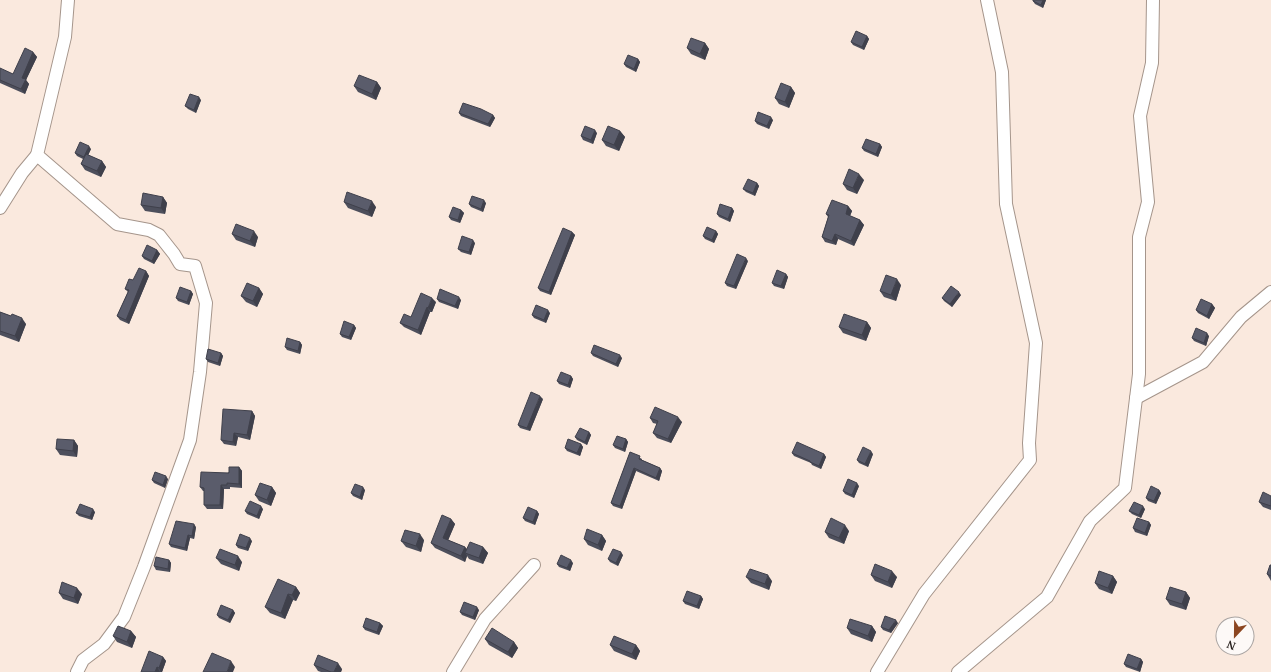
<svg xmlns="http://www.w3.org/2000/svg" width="1271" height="672" font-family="'PT Serif',serif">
<rect width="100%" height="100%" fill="#fae9de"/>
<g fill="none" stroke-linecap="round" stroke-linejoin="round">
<defs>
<g id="minor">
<path d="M 68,0 L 65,37 L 37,155 L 117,224 L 149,230 L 159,235 L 174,254 L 180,264 L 195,266 L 206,303 L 200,372 L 190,440 L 144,567 L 124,617 L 104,644 L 83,660 L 77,672"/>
<path d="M 0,208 L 22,173 L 37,155"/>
<path d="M 1136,398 L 1203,362 L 1241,317 L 1271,292"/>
<path d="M 453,672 L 485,619 L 534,565"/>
<path d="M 877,672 L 924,594 L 1030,460 L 1029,443 L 1036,343 L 1006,204 L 1002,72 L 987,0"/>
<path d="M 958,672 L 1047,597 L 1090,521 L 1125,488 L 1139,374 L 1139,237 L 1148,202 L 1140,116 L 1152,63 L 1153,0"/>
</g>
</defs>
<use href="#minor" stroke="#a5958b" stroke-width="14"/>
<use href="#minor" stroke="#fff" stroke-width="12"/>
</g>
<g fill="#4d4f5c">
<path d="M 1046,0 L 1043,8 L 1035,4 L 1033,1 Z"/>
<path d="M 867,36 L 869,39 L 864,50 L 853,45 L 851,42 Z"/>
<path d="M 705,43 L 709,49 L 705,60 L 691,54 L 687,48 Z"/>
<path d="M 33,52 L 37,57 L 26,80 L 29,84 L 25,94 L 0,83 L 0,69 L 13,74 Z"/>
<path d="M 638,59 L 640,62 L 636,72 L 626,67 L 624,64 Z"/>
<path d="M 377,82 L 381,88 L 376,100 L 358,92 L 354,86 Z"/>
<path d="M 791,87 L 795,93 L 789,108 L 779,104 L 775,98 Z"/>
<path d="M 201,100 L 196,113 L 188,109 L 185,106 Z"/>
<path d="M 459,113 L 493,115 L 495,118 L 490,127 L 461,116 Z"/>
<path d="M 773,120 L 769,129 L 757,124 L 755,121 Z"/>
<path d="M 620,131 L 625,137 L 619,151 L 606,146 L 602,140 Z"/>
<path d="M 597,133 L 593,144 L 583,140 L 581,136 Z"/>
<path d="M 880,144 L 882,147 L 878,157 L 864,151 L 862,148 Z"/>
<path d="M 91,149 L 88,155 L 102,161 L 106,167 L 101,177 L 85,170 L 81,164 L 83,159 L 77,156 L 75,153 Z"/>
<path d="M 864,180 L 857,194 L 847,190 L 843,184 Z"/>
<path d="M 757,183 L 759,186 L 755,196 L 746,192 L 743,189 Z"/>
<path d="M 163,197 L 167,203 L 165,214 L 145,211 L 141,205 Z"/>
<path d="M 344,202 L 376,207 L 372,217 L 348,208 Z"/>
<path d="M 486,203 L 483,212 L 471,207 L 469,204 Z"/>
<path d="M 848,206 L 852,211 L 850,216 L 860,220 L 864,225 L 854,246 L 838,239 L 836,245 L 825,242 L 822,237 L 828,217 L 826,214 Z"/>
<path d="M 732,208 L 734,211 L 730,222 L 719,217 L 717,214 Z"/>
<path d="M 461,210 L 464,213 L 460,223 L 451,220 L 449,217 Z"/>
<path d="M 716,231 L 718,234 L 714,243 L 705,239 L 703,236 Z"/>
<path d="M 572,232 L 575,235 L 551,295 L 540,291 L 538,288 Z"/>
<path d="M 232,234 L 258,237 L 255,247 L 236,240 Z"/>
<path d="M 475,243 L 471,255 L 461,252 L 458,249 Z"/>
<path d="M 157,250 L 160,254 L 154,264 L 144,259 L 142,256 Z"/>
<path d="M 748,261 L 736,289 L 727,286 L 725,283 Z"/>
<path d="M 146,271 L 149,276 L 129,324 L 120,320 L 117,316 L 128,292 L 125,289 L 133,280 Z"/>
<path d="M 786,274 L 788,277 L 784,289 L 774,286 L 772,283 Z"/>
<path d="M 901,285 L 896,301 L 884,297 L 880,291 Z"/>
<path d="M 259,288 L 263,294 L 257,307 L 246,302 L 241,296 Z"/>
<path d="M 191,291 L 193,294 L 189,305 L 178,301 L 176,298 Z"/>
<path d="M 961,295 L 952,307 L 944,301 L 942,298 Z"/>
<path d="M 437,299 L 461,300 L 458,309 L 439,302 Z"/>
<path d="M 436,302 L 432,312 L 430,312 L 421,335 L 404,327 L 400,323 L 411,317 Z"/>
<path d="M 1212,304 L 1215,308 L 1209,319 L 1198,313 L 1196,310 Z"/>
<path d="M 0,312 L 11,316 L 26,324 L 19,342 L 0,335 Z"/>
<path d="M 550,313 L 546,323 L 534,318 L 532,315 Z"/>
<path d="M 867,322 L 871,328 L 866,341 L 843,333 L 839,327 Z"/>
<path d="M 354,325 L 356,328 L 351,340 L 342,337 L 340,334 Z"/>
<path d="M 1209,336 L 1206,346 L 1194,341 L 1192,338 Z"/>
<path d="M 300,342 L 302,345 L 300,354 L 287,350 L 285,347 Z"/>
<path d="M 221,353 L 223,356 L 220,366 L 208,362 L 206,359 Z"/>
<path d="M 591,353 L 622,358 L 618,367 L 593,356 Z"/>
<path d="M 571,376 L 573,379 L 570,388 L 559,384 L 557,381 Z"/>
<path d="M 543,399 L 530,431 L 520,428 L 518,425 Z"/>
<path d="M 252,411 L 255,416 L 250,440 L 238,437 L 236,446 L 224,444 L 221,440 Z"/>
<path d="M 650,418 L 682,422 L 671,443 L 657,438 L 653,433 L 657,424 L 653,423 Z"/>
<path d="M 589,432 L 591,435 L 587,445 L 577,440 L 575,437 Z"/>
<path d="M 626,439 L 628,442 L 625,452 L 615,448 L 613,445 Z"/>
<path d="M 74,440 L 78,446 L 77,457 L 60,455 L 56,449 Z"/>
<path d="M 581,444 L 583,447 L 580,456 L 567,451 L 565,448 Z"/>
<path d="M 630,452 L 642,459 L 642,460 L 660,468 L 662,471 L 659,481 L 636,471 L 622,509 L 613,506 L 611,503 Z"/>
<path d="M 792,453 L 824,454 L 826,457 L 821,469 L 812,465 L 811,463 L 794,456 Z"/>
<path d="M 873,454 L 868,467 L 859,463 L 857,460 Z"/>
<path d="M 239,467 L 242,471 L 242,488 L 230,487 L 230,489 L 224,489 L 223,509 L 207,509 L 204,505 L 204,491 L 203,491 L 200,487 Z"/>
<path d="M 168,479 L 165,488 L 154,483 L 152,480 Z"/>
<path d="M 859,486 L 854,498 L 845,494 L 843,491 Z"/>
<path d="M 272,487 L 276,493 L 271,506 L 259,501 L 255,495 Z"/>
<path d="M 365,490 L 362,500 L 353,496 L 351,493 Z"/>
<path d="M 1159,490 L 1161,493 L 1156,504 L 1148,501 L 1146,498 Z"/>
<path d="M 1271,496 L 1271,510 L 1263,507 L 1259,502 Z"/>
<path d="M 263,509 L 259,519 L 247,514 L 245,511 Z"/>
<path d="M 1145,509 L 1141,518 L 1132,514 L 1129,511 Z"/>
<path d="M 537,511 L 539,514 L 535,525 L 525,521 L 523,518 Z"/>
<path d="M 95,512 L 92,520 L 79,516 L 76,513 Z"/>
<path d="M 451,519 L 455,524 L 448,540 L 465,547 L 467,549 L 483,547 L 488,553 L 483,564 L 469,559 L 467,556 L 465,562 L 435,548 L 431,543 Z"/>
<path d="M 1149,522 L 1151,525 L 1147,536 L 1135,532 L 1133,528 Z"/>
<path d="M 196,527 L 194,539 L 190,538 L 187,551 L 171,547 L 169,544 Z"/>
<path d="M 849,531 L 844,544 L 829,538 L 825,532 Z"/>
<path d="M 602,535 L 606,541 L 602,551 L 588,545 L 584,539 Z"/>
<path d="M 424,540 L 421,552 L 406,547 L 401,541 Z"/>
<path d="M 252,541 L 248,551 L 238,548 L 236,545 Z"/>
<path d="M 623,555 L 618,566 L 610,562 L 608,559 Z"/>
<path d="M 216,558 L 242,562 L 239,571 L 221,564 Z"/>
<path d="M 169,560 L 171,563 L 170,572 L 156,570 L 154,566 Z"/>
<path d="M 573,563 L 570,571 L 559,567 L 557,564 Z"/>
<path d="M 1271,565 L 1271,581 L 1267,574 Z"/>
<path d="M 871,575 L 897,577 L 892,588 L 875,581 Z"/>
<path d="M 1113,576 L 1117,582 L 1112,594 L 1099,589 L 1095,583 Z"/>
<path d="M 746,577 L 772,581 L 769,590 L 751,583 Z"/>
<path d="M 296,587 L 300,593 L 296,601 L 293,600 L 285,619 L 270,613 L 265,607 Z"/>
<path d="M 1186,592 L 1190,598 L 1186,610 L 1170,605 L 1166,599 Z"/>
<path d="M 59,593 L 82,594 L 78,604 L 63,599 Z"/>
<path d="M 701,596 L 703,599 L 699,609 L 685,604 L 683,601 Z"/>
<path d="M 233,610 L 235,613 L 230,623 L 219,618 L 217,615 Z"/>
<path d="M 479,610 L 475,620 L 462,615 L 460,612 Z"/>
<path d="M 380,623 L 383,626 L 379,635 L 365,630 L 363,627 Z"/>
<path d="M 898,623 L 891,633 L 883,630 L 881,627 Z"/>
<path d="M 872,626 L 876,632 L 872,642 L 851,634 L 847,628 Z"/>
<path d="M 131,631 L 136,637 L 132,648 L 117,642 L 113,636 Z"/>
<path d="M 485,639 L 514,642 L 518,648 L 512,658 L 489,645 Z"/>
<path d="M 610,645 L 636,645 L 640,651 L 636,660 L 614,651 Z"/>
<path d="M 163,657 L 166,661 L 162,672 L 141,672 Z"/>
<path d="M 1141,659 L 1143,662 L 1140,672 L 1126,667 L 1124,664 Z"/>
<path d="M 314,665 L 342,669 L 341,672 L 321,672 L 318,671 Z"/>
</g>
<g fill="#3f404b">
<path d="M 1043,0 L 1046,0 L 1043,8 L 1041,5 Z"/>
<path d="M 867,36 L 869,39 L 864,50 L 862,47 Z"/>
<path d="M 705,43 L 709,49 L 705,60 L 700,54 Z"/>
<path d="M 33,52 L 37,57 L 26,80 L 29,84 L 25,94 L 21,89 L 22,78 Z"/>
<path d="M 638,59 L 640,62 L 636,72 L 634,69 Z"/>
<path d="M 377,82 L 381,88 L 376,100 L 372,94 Z"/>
<path d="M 791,87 L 795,93 L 789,108 L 785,102 Z"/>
<path d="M 199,97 L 201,100 L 196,113 L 194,110 Z"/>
<path d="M 493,115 L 495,118 L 490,127 L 488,124 Z"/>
<path d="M 771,117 L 773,120 L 769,129 L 767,126 Z"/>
<path d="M 595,130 L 597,133 L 593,144 L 591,140 Z"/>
<path d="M 620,131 L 625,137 L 619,151 L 614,145 Z"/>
<path d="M 880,144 L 882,147 L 878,157 L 876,154 Z"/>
<path d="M 89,146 L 91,149 L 86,160 L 84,157 Z"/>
<path d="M 102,161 L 106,167 L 101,177 L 97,171 Z"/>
<path d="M 859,174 L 864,180 L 857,194 L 853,188 Z"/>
<path d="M 757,183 L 759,186 L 755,196 L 753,193 Z"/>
<path d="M 163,197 L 167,203 L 165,214 L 161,208 Z"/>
<path d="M 484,200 L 486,203 L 483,212 L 481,209 Z"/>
<path d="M 372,201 L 376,207 L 372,217 L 368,211 Z"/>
<path d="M 848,206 L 852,211 L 849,218 L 846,214 Z"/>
<path d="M 732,208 L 734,211 L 730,222 L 728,219 Z"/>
<path d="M 461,210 L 464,213 L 460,223 L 458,220 Z"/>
<path d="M 860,220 L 864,225 L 854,246 L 851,241 Z"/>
<path d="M 254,231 L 258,237 L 255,247 L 250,241 Z"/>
<path d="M 716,231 L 718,234 L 714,243 L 712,240 Z"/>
<path d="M 572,232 L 575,235 L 551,295 L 549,292 Z"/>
<path d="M 835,234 L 838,239 L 836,245 L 832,241 Z"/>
<path d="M 473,240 L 475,243 L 471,255 L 469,252 Z"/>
<path d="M 157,250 L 160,254 L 154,264 L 152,261 Z"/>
<path d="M 746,258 L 748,261 L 736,289 L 734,286 Z"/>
<path d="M 146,271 L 149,276 L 129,324 L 126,320 Z"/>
<path d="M 786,274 L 788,277 L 784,289 L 781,286 Z"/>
<path d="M 897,279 L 901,285 L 896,301 L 891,295 Z"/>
<path d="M 259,288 L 263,294 L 257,307 L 253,301 Z"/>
<path d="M 191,291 L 193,294 L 189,305 L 187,302 Z"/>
<path d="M 959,292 L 961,295 L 952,307 L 950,304 Z"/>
<path d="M 459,297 L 461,300 L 458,309 L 455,306 Z"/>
<path d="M 432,298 L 436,302 L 432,312 L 428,308 Z"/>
<path d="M 1212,304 L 1215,308 L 1209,319 L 1207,316 Z"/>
<path d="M 427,307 L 430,312 L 421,335 L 418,330 Z"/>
<path d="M 548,310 L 550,313 L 546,323 L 544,320 Z"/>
<path d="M 22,318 L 26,324 L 19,342 L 15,336 Z"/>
<path d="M 867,322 L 871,328 L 866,341 L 862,335 Z"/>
<path d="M 354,325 L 356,328 L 351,340 L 349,337 Z"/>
<path d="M 1207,333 L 1209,336 L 1206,346 L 1204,343 Z"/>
<path d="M 300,342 L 302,345 L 300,354 L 298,351 Z"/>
<path d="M 221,353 L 223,356 L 220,366 L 218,363 Z"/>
<path d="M 620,355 L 622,358 L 618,367 L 616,364 Z"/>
<path d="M 571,376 L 573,379 L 570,388 L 568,385 Z"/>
<path d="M 540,396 L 543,399 L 530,431 L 527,428 Z"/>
<path d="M 252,411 L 255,416 L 250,440 L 247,435 Z"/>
<path d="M 678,417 L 682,422 L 671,443 L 668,439 Z"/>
<path d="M 589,432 L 591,435 L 587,445 L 585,442 Z"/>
<path d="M 234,433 L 238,437 L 236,446 L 233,442 Z"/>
<path d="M 626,439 L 628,442 L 625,452 L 623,449 Z"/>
<path d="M 74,440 L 78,446 L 77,457 L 73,451 Z"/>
<path d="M 581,444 L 583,447 L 580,456 L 577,453 Z"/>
<path d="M 871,451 L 873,454 L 868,467 L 865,464 Z"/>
<path d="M 824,454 L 826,457 L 821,469 L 819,466 Z"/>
<path d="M 239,467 L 242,471 L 242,488 L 239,484 Z"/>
<path d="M 634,468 L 636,471 L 622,509 L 620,506 Z"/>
<path d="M 660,468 L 662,471 L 659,481 L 656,478 Z"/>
<path d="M 166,476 L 168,479 L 165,488 L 163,485 Z"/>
<path d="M 857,483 L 859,486 L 854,498 L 852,495 Z"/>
<path d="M 221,485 L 224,489 L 223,509 L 220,505 Z"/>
<path d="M 272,487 L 276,493 L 271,506 L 267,500 Z"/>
<path d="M 363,487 L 365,490 L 362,500 L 360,497 Z"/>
<path d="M 1159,490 L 1161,493 L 1156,504 L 1154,501 Z"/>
<path d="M 261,506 L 263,509 L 259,519 L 257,516 Z"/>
<path d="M 1143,506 L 1145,509 L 1141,518 L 1139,515 Z"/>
<path d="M 93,509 L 95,512 L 92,520 L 90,517 Z"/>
<path d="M 537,511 L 539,514 L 535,525 L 533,522 Z"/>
<path d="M 451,519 L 455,524 L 447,543 L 443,538 Z"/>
<path d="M 1149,522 L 1151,525 L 1147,536 L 1145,533 Z"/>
<path d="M 194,524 L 196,527 L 194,539 L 192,536 Z"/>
<path d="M 845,525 L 849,531 L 844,544 L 839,538 Z"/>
<path d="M 420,534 L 424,540 L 421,552 L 416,546 Z"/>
<path d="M 188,535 L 190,538 L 187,551 L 185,548 Z"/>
<path d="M 602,535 L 606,541 L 602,551 L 598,545 Z"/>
<path d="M 250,538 L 252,541 L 248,551 L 246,548 Z"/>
<path d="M 465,547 L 469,553 L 465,553 L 467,556 L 465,562 L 461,556 Z"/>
<path d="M 483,547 L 488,553 L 483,564 L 479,558 Z"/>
<path d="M 621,552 L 623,555 L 618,566 L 616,563 Z"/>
<path d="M 238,556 L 242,562 L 239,571 L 235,565 Z"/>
<path d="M 169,560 L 171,563 L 170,572 L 168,569 Z"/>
<path d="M 571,560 L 573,563 L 570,571 L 567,568 Z"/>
<path d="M 892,571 L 897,577 L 892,588 L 888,582 Z"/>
<path d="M 768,575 L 772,581 L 769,590 L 765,584 Z"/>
<path d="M 1113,576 L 1117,582 L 1112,594 L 1108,588 Z"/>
<path d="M 296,587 L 300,593 L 296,601 L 292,595 Z"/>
<path d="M 77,588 L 82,594 L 78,604 L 74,598 Z"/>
<path d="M 1186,592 L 1190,598 L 1186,610 L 1182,604 Z"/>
<path d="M 288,594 L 293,600 L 285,619 L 281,613 Z"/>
<path d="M 701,596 L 703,599 L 699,609 L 697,606 Z"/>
<path d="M 477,607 L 479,610 L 475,620 L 473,617 Z"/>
<path d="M 233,610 L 235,613 L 230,623 L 228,620 Z"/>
<path d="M 896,620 L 898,623 L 891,633 L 889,630 Z"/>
<path d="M 380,623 L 383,626 L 379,635 L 377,632 Z"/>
<path d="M 872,626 L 876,632 L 872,642 L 868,636 Z"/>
<path d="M 131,631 L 136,637 L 132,648 L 127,642 Z"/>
<path d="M 514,642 L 518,648 L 512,658 L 508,652 Z"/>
<path d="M 636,645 L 640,651 L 636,660 L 632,654 Z"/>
<path d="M 163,657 L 166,661 L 162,672 L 161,672 L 159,668 Z"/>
<path d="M 1141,659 L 1143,662 L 1140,672 L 1137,669 Z"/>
<path d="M 231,661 L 235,667 L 233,672 L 227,672 Z"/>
<path d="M 338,663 L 342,669 L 341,672 L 334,672 Z"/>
<path d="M 157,667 L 160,672 L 155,672 Z"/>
</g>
<g fill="#5a5c6b" stroke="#3f404b">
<path d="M 1033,0 L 1043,0 L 1041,5 L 1033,1 Z"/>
<path d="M 856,31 L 867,36 L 862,47 L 851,42 Z"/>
<path d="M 691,38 L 705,43 L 700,54 L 687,48 Z"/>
<path d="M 25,48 L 33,52 L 22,78 L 26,79 L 21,89 L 0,80 L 0,68 L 13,74 Z"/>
<path d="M 628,55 L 638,59 L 634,69 L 624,64 Z"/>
<path d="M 359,75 L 377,82 L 372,94 L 354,86 Z"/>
<path d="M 781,83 L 791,87 L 785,102 L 775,98 Z"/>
<path d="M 190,94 L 199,97 L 194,110 L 185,106 Z"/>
<path d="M 463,103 L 481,109 L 493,115 L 488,124 L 459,113 Z"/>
<path d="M 758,112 L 771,117 L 767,126 L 755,121 Z"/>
<path d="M 585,126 L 595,130 L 591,140 L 581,136 Z"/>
<path d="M 608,126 L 620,131 L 614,145 L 602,140 Z"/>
<path d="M 866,139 L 880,144 L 876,154 L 862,148 Z"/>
<path d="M 80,142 L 89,146 L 84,157 L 75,153 Z"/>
<path d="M 86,154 L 102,161 L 97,171 L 81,164 Z"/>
<path d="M 849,169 L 859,174 L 853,188 L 843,184 Z"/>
<path d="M 748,179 L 757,183 L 753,193 L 743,189 Z"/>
<path d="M 347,192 L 372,201 L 368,211 L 344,202 Z"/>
<path d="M 143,193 L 163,197 L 161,208 L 141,205 Z"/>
<path d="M 472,196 L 484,200 L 481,209 L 469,204 Z"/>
<path d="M 832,200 L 848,206 L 846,214 L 860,220 L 851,241 L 835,234 L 832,241 L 822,237 L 829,215 L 826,214 Z"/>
<path d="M 720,204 L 732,208 L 728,219 L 717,214 Z"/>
<path d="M 453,207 L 461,210 L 458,220 L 449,217 Z"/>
<path d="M 236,224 L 254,231 L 250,241 L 232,234 Z"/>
<path d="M 707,227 L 716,231 L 712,240 L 703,236 Z"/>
<path d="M 563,228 L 572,232 L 549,292 L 538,288 Z"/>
<path d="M 462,236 L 473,240 L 469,252 L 458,249 Z"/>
<path d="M 147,245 L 157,250 L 152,261 L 142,256 Z"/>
<path d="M 737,254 L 746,258 L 734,286 L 725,283 Z"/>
<path d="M 139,268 L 146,271 L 126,320 L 117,316 L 129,290 L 125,289 L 129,279 L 133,280 Z"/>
<path d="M 777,270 L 786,274 L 781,286 L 772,283 Z"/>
<path d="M 886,275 L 897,279 L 891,295 L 880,291 Z"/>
<path d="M 247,283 L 259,288 L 253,301 L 241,296 Z"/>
<path d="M 951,286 L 959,292 L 950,304 L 942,298 Z"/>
<path d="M 180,287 L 191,291 L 187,302 L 176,298 Z"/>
<path d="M 440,289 L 459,297 L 455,306 L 437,299 Z"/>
<path d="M 421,293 L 432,298 L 428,308 L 427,307 L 418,330 L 400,323 L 404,314 L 411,317 Z"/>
<path d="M 1201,299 L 1212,304 L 1207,316 L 1196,310 Z"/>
<path d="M 536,305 L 548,310 L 544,320 L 532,315 Z"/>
<path d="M 0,312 L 11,316 L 12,314 L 22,318 L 15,336 L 0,331 Z"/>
<path d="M 844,314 L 867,322 L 862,335 L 839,327 Z"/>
<path d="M 344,321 L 354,325 L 349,337 L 340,334 Z"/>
<path d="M 1196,328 L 1207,333 L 1204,343 L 1192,338 Z"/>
<path d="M 287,338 L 300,342 L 298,351 L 285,347 Z"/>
<path d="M 594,345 L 620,355 L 616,364 L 591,353 Z"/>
<path d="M 208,349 L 221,353 L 218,363 L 206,359 Z"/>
<path d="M 561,372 L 571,376 L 568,385 L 557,381 Z"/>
<path d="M 531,392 L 540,396 L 527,428 L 518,425 Z"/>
<path d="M 655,407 L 678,417 L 668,439 L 653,433 L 658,421 L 650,418 Z"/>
<path d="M 223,409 L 252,411 L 247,435 L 234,433 L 233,442 L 221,440 Z"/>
<path d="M 580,428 L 589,432 L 585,442 L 575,437 Z"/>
<path d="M 617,436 L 626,439 L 623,449 L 613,445 Z"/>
<path d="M 57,439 L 74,440 L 73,451 L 56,449 Z"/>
<path d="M 568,439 L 581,444 L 577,453 L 565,448 Z"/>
<path d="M 797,442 L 824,454 L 819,466 L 810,462 L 810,461 L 792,453 Z"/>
<path d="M 863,447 L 871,451 L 865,464 L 857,460 Z"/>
<path d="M 630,452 L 640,456 L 639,459 L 660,468 L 656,478 L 634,468 L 620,506 L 611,503 Z"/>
<path d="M 229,467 L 239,467 L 239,484 L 227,483 L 227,485 L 221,485 L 220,505 L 204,505 L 204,488 L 200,487 L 201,472 L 229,473 Z"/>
<path d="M 155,472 L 166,476 L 163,485 L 152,480 Z"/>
<path d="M 848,479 L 857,483 L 852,495 L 843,491 Z"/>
<path d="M 260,483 L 272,487 L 267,500 L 255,495 Z"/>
<path d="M 355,484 L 363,487 L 360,497 L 351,493 Z"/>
<path d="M 1151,486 L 1159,490 L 1154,501 L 1146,498 Z"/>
<path d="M 1263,492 L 1271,496 L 1271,506 L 1259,502 Z"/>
<path d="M 250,501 L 261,506 L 257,516 L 245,511 Z"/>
<path d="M 1134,502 L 1143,506 L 1139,515 L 1129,511 Z"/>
<path d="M 80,504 L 93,509 L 90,517 L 76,513 Z"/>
<path d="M 528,507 L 537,511 L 533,522 L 523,518 Z"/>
<path d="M 442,515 L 451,519 L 443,538 L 465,547 L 461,556 L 431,543 Z"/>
<path d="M 831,518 L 845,525 L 839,538 L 825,532 Z"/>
<path d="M 1137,518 L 1149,522 L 1145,533 L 1133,528 Z"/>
<path d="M 176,521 L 194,524 L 192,536 L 188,535 L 185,548 L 169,544 Z"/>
<path d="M 587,529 L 602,535 L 598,545 L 584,539 Z"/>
<path d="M 405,530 L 420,534 L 416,546 L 401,541 Z"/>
<path d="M 240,534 L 250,538 L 246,548 L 236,545 Z"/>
<path d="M 470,542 L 483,547 L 479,558 L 465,553 Z"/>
<path d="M 220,549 L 238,556 L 235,565 L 216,558 Z"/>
<path d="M 613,549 L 621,552 L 616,563 L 608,559 Z"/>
<path d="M 561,555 L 571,560 L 567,568 L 557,564 Z"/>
<path d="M 156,557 L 169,560 L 168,569 L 154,566 Z"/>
<path d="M 875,564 L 892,571 L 888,582 L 871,575 Z"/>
<path d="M 1270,565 L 1271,565 L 1271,576 L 1267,574 Z"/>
<path d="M 750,569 L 768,575 L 765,584 L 746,577 Z"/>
<path d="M 1099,571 L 1113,576 L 1108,588 L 1095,583 Z"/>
<path d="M 278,579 L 296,587 L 292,595 L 288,594 L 281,613 L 265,607 Z"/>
<path d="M 62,582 L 77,588 L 74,598 L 59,593 Z"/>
<path d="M 1170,587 L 1186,592 L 1182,604 L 1166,599 Z"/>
<path d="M 687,591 L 701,596 L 697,606 L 683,601 Z"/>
<path d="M 464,602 L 477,607 L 473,617 L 460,612 Z"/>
<path d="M 221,605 L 233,610 L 228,620 L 217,615 Z"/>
<path d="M 885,616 L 896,620 L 889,630 L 881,627 Z"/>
<path d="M 366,618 L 380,623 L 377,632 L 363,627 Z"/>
<path d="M 850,619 L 872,626 L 868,636 L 847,628 Z"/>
<path d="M 118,626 L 131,631 L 127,642 L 113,636 Z"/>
<path d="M 492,628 L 514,642 L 508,652 L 485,639 Z"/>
<path d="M 614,636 L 636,645 L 632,654 L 610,645 Z"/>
<path d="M 149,651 L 163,657 L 159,668 L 157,667 L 155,672 L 141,672 Z"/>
<path d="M 212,653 L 231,661 L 227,672 L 203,672 Z"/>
<path d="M 1128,654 L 1141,659 L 1137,669 L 1124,664 Z"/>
<path d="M 318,655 L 338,663 L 334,672 L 331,672 L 314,665 Z"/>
</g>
<g transform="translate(1235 636) rotate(202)"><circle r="19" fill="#fdf9f7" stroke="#a9a4a2"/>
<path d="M0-3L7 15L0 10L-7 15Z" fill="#8c4621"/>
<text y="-6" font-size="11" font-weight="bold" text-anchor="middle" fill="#2c2522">N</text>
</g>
</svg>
